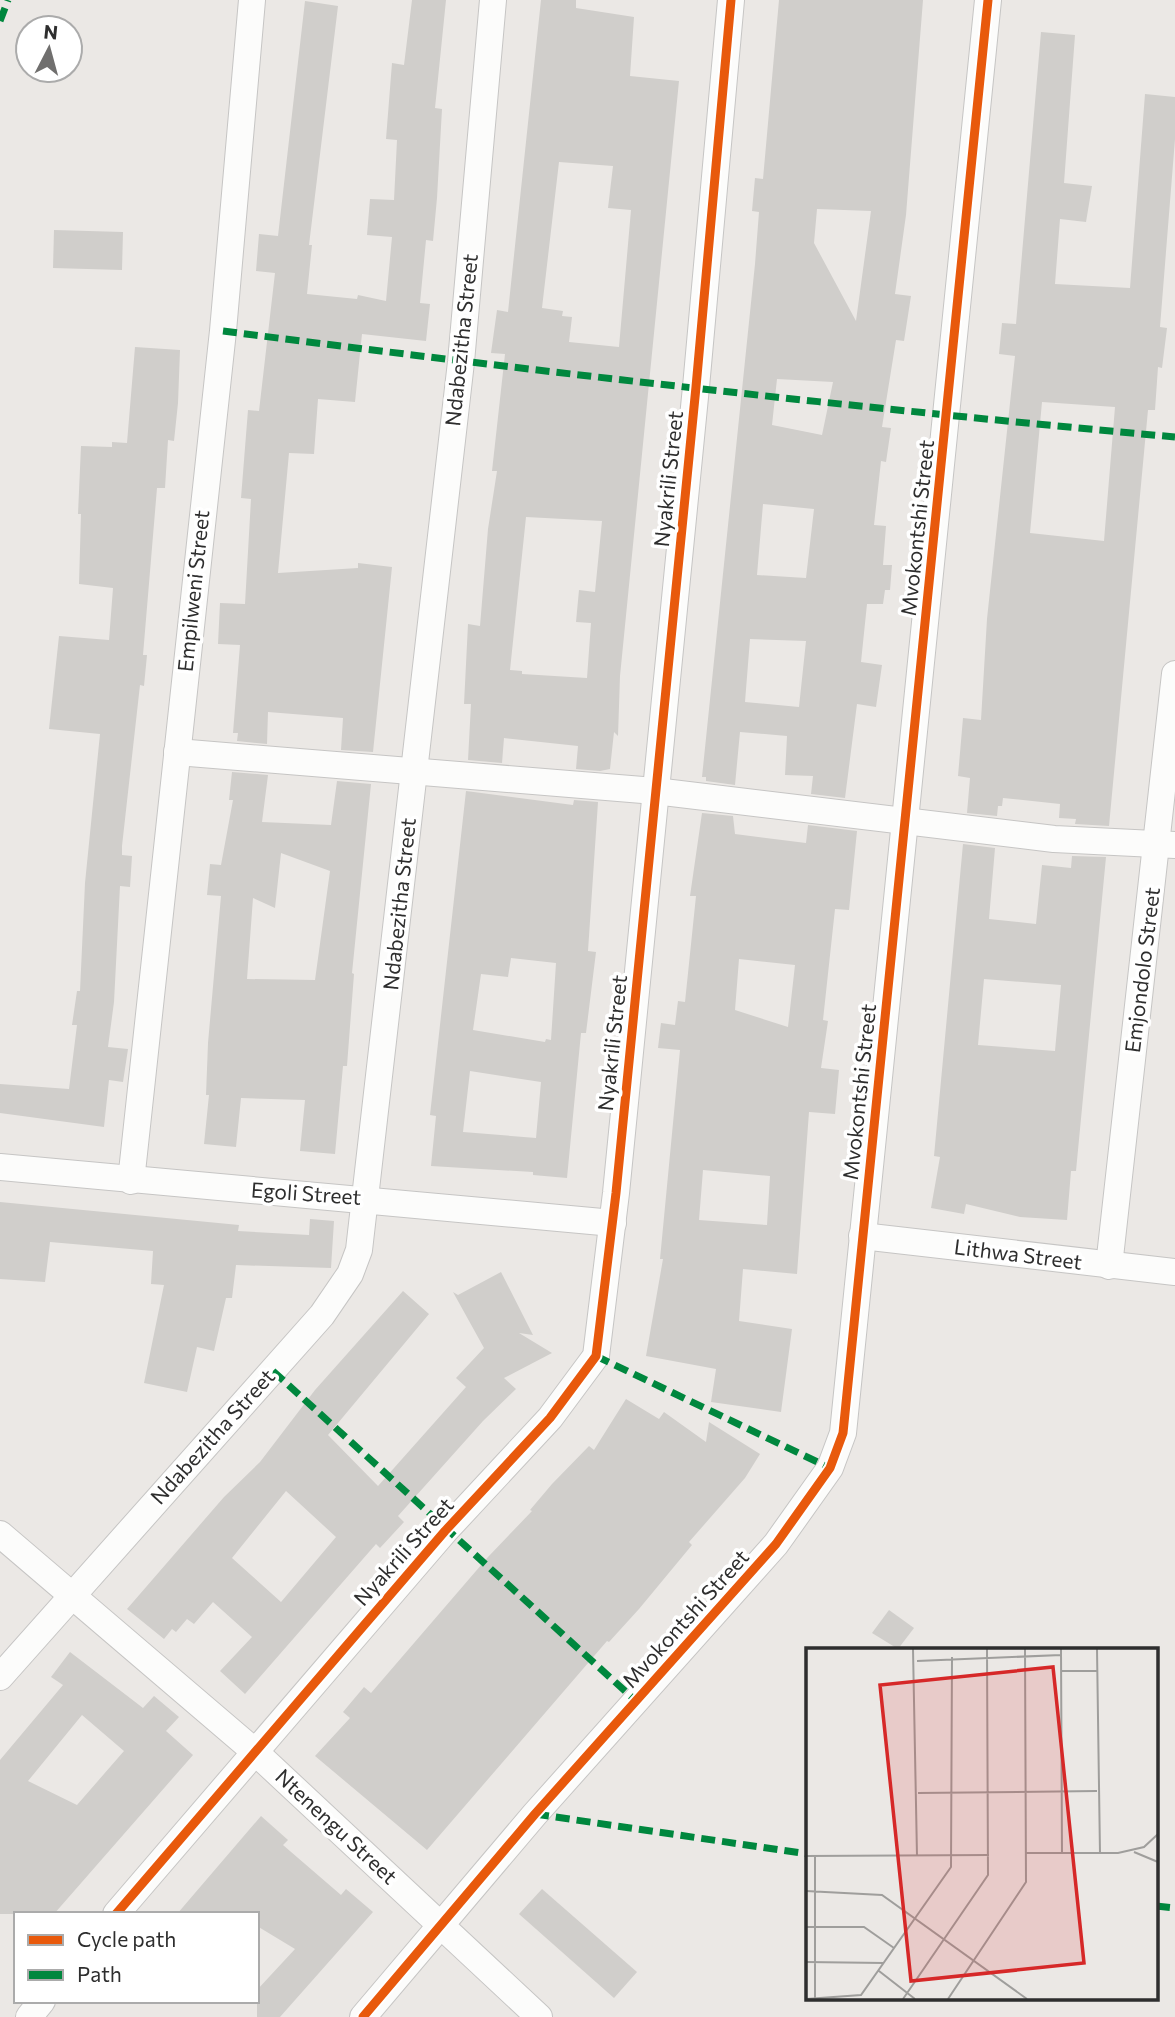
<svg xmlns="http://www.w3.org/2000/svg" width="1175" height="2017" font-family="Commissioner,sans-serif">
<rect width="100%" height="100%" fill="#ebe8e5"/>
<g fill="#d0cecb" fill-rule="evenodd">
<path d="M 412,0 L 446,0 L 435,108 L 442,109 L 437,198 L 433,241 L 426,240 L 420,303 L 430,304 L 426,341 L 362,334 L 355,402 L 318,399 L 314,454 L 289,453 L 278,573 L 358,568 L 358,563 L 392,567 L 373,752 L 341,750 L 343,718 L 268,712 L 267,744 L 237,741 L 238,733 L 233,733 L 240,645 L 218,644 L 220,603 L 245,604 L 251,499 L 241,498 L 248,410 L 259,411 L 275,273 L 256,271 L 259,234 L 278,236 L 305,1 L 338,6 L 309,245 L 312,245 L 307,294 L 357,299 L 358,295 L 386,301 L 392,237 L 367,235 L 370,199 L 394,200 L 397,140 L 386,139 L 392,63 L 404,65 Z"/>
<path d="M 541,0 L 576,0 L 576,8 L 634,17 L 630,76 L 679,81 L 620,676 L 618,736 L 614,732 L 610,769 L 600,771 L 576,769 L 578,746 L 504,738 L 502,763 L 468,760 L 471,704 L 464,704 L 468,624 L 480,626 L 488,529 L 497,471 L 492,471 L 505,354 L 491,353 L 497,310 L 508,312 ZM 559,162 L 613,166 L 608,208 L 631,210 L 619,347 L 569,342 L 572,317 L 562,316 L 563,311 L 542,308 ZM 526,517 L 602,521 L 595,592 L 579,590 L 576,622 L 591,623 L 587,678 L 522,674 L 522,671 L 510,670 Z"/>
<path d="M 779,0 L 923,0 L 906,215 L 895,294 L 911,296 L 904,341 L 896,340 L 882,427 L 891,428 L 886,462 L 881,461 L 874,525 L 886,526 L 883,565 L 892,565 L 890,590 L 885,590 L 883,604 L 867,604 L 861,662 L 882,665 L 876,707 L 857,704 L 845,798 L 811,794 L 813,776 L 785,775 L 787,736 L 740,732 L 735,785 L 706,781 L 706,777 L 702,777 L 755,264 L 759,212 L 752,211 L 755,178 L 763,179 ZM 817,209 L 871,211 L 856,321 L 814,243 ZM 777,379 L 833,382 L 822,435 L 772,425 ZM 763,504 L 814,509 L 806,578 L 757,575 ZM 750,639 L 806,641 L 799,707 L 745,702 Z"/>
<path d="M 1041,32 L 1075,35 L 1064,183 L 1092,186 L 1086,222 L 1060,219 L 1055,284 L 1130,288 L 1145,94 L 1175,97 L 1175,139 L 1160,327 L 1167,328 L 1162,368 L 1158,367 L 1155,410 L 1148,410 L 1109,826 L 1075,824 L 1076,819 L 1059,818 L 1060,804 L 1003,798 L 1002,806 L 998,806 L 997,816 L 967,813 L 970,778 L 958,776 L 963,718 L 981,720 L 987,619 L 1015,356 L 999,354 L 1002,323 L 1016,324 ZM 1042,402 L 1115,407 L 1104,541 L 1030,533 Z"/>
<path d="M 54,230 L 123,232 L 122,270 L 53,268 Z"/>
<path d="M 135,347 L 180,350 L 178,403 L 174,441 L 168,440 L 165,488 L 157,488 L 143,655 L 147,655 L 144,686 L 140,685 L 122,846 L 122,855 L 132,856 L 130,887 L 120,886 L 114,1002 L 108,1047 L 128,1049 L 123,1082 L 109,1080 L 104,1127 L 0,1113 L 0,1084 L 69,1089 L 77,1025 L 72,1025 L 77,991 L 80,991 L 85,883 L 100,734 L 49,729 L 59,636 L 109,640 L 113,588 L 79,584 L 81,514 L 78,514 L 81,446 L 112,447 L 112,442 L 127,443 Z"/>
<path d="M 232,772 L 268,775 L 262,822 L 331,825 L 337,781 L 371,784 L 352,973 L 354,974 L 347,1066 L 343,1066 L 335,1154 L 300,1151 L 305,1100 L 241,1098 L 236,1147 L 204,1144 L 209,1095 L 206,1095 L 208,1043 L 221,896 L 207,895 L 210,864 L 221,865 L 233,800 L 229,800 ZM 281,853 L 330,871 L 315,980 L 247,979 L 253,898 L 275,908 Z"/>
<path d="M 466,791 L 573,805 L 574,800 L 598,802 L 588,951 L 596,952 L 586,1033 L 581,1033 L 567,1178 L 533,1175 L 533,1172 L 431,1166 L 436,1116 L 430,1115 ZM 511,958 L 556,963 L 551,1040 L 546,1039 L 545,1042 L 473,1030 L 481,974 L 508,977 ZM 470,1071 L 541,1082 L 536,1138 L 463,1132 Z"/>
<path d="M 702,813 L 733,816 L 735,834 L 806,843 L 808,825 L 857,831 L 849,910 L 835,909 L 823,1020 L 828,1021 L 821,1068 L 839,1070 L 835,1114 L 809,1112 L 797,1274 L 743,1269 L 739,1321 L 792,1329 L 781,1412 L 711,1402 L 716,1369 L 646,1356 L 663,1259 L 660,1259 L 680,1050 L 658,1048 L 661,1023 L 675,1025 L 678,1001 L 685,1002 L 696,896 L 690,896 ZM 739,959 L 795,965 L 788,1027 L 735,1010 ZM 703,1170 L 770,1176 L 767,1225 L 699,1220 Z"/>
<path d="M 963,844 L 995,848 L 989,919 L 1036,924 L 1042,865 L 1071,868 L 1072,856 L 1106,857 L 1076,1171 L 1071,1171 L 1067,1220 L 1020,1217 L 966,1204 L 964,1214 L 931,1208 L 940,1157 L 934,1156 ZM 984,979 L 1061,985 L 1055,1051 L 978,1045 Z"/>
<path d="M 0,1202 L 239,1225 L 238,1231 L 309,1235 L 310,1219 L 334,1221 L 331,1268 L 236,1265 L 232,1298 L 226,1298 L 214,1351 L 197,1347 L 187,1392 L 144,1383 L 164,1285 L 151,1284 L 153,1251 L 50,1242 L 45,1282 L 0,1279 Z"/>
<path d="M 501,1272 L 533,1335 L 519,1333 L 552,1353 L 504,1378 L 516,1389 L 483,1421 L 398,1516 L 404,1522 L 380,1548 L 376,1544 L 245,1694 L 220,1671 L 252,1637 L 213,1602 L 194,1624 L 187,1619 L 176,1632 L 172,1629 L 164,1639 L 127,1609 L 224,1497 L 260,1462 L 315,1390 L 403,1291 L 429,1314 L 328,1435 L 378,1486 L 466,1387 L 456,1378 L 484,1348 L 453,1292 L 458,1295 ZM 286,1491 L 336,1537 L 281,1602 L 232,1558 Z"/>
<path d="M 626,1399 L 659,1419 L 664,1412 L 706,1442 L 709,1422 L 760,1454 L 745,1478 L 689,1542 L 692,1545 L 639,1609 L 609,1642 L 607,1641 L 427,1850 L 315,1756 L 350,1718 L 343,1712 L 364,1687 L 371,1693 L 488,1557 L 532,1511 L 530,1510 L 552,1484 L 589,1446 L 594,1450 Z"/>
<path d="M 889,1610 L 914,1628 L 898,1649 L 872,1633 Z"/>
<path d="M 70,1652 L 143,1708 L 154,1696 L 179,1717 L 166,1731 L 193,1755 L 54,1914 L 0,1914 L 0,1760 L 63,1685 L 51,1677 ZM 82,1715 L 124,1751 L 77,1805 L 28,1781 Z"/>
<path d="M 261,1816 L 288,1840 L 283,1845 L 341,1895 L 346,1889 L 373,1912 L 280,2017 L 257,2017 L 257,1990 L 295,1949 L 257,1926 L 257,1914 L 177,1914 Z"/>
<path d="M 542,1889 L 637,1972 L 614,1998 L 519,1914 Z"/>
</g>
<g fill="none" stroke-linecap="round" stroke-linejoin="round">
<defs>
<g id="street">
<path d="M 177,752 L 655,791 L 1054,839 L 1175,845"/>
<path d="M 0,1167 L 613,1223"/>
<path d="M 131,1181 L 223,331 L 252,0"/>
<path d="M 862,1236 L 1175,1272"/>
<path d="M 1109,1266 L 1175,674"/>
<path d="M 0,1534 L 253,1750 L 539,2017"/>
<path d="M 0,1677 L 322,1315 L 350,1274 L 359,1250 L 461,362 L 493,0"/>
<path d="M 116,1914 L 445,1531 L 550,1418 L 596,1356 L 616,1193 L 696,387 L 731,0"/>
<path d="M 29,2017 L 42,2001"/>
<path d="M 363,2017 L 535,1814 L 776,1544 L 830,1468 L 843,1433 L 988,0"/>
</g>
</defs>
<use href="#street" stroke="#c6c5c4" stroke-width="28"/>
<use href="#street" stroke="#fcfcfb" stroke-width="26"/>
<g stroke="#00873e" stroke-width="7" stroke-dasharray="14 7" stroke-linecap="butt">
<path d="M 0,21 L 8,0"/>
<path d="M 223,331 C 539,372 857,408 1175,437"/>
<path d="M 596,1356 L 830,1468"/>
<path d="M 273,1371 L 636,1701"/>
<path d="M 535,1814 L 808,1854"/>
<path d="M 1156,1906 L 1175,1908"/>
</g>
<defs>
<g id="cycleway">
<path d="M 116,1914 L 445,1531 L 550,1418 L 596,1356 L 616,1193 L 696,387 L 731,0"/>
<path d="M 363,2017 L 535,1814 L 776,1544 L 830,1468 L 843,1433 L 988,0"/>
</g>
</defs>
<use href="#cycleway" stroke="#fff" stroke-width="13"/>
<use href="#cycleway" stroke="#e8590c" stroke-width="9"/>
</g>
<g text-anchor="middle" stroke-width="7" stroke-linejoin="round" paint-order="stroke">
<g font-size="21" fill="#2e2e2e" stroke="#fff">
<text transform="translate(462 340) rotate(-84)" y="7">Ndabezitha Street</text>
<text transform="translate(669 479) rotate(-84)" y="7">Nyakrili Street</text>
<text transform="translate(918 528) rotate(-84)" y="7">Mvokontshi Street</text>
<text transform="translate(194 591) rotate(-84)" y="7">Empilweni Street</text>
<text transform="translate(400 904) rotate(-84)" y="7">Ndabezitha Street</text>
<text transform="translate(1143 970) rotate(-83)" y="7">Emjondolo Street</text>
<text transform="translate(613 1043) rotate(-84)" y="7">Nyakrili Street</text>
<text transform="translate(860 1092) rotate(-84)" y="7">Mvokontshi Street</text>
<text transform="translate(306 1194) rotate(4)" y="7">Egoli Street</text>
<text transform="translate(1018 1255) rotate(7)" y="7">Lithwa Street</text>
<text transform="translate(213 1437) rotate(-48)" y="7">Ndabezitha Street</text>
<text transform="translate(404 1552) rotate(-48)" y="7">Nyakrili Street</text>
<text transform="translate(686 1619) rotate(-48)" y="7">Mvokontshi Street</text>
<text transform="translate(336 1827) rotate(43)" y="7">Ntenengu Street</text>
</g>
</g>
<g transform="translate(806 1648)">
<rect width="352" height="352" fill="#ebe8e5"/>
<path fill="none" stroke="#9f9e9c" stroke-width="2" d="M 107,1 L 111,208M 255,1 L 256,206M 291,1 L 294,206M 111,13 L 255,7M 256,23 L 291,23M 112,145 L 291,143M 328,204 L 352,214M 220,205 L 312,205 L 338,199 L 352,186M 0,208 L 183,207M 0,243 L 76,247 L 221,351M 0,279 L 58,279 L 88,300M 0,314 L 78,315M 73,323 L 109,351M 0,351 L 55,347 L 145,219 L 146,9M 9,351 L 9,209M 97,351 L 182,227 L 181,1M 142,351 L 220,234 L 219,1"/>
<path fill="#d62828" fill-opacity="0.15" stroke="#d62828" stroke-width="3.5" d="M 247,19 L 278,315 L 105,333 L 74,37 Z"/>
<rect width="352" height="352" fill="none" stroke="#2e2e2e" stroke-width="3.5"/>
</g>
<rect x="14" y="1912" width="245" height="91" fill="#ffffff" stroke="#ababab" stroke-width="2"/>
<rect x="28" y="1935" width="35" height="10" fill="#e8590c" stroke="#ababab" stroke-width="2"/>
<text x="77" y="1947" font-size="21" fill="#2e2e2e">Cycle path</text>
<rect x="28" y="1970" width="35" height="10" fill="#00873e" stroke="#ababab" stroke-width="2"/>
<text x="77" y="1982" font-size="21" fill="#2e2e2e">Path</text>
<g transform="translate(49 49) rotate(6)"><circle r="33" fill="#ffffff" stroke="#ababab" stroke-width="2"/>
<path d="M0-5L12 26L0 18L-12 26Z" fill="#706f6e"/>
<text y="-10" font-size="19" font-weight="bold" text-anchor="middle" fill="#2e2e2e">N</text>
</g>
</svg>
